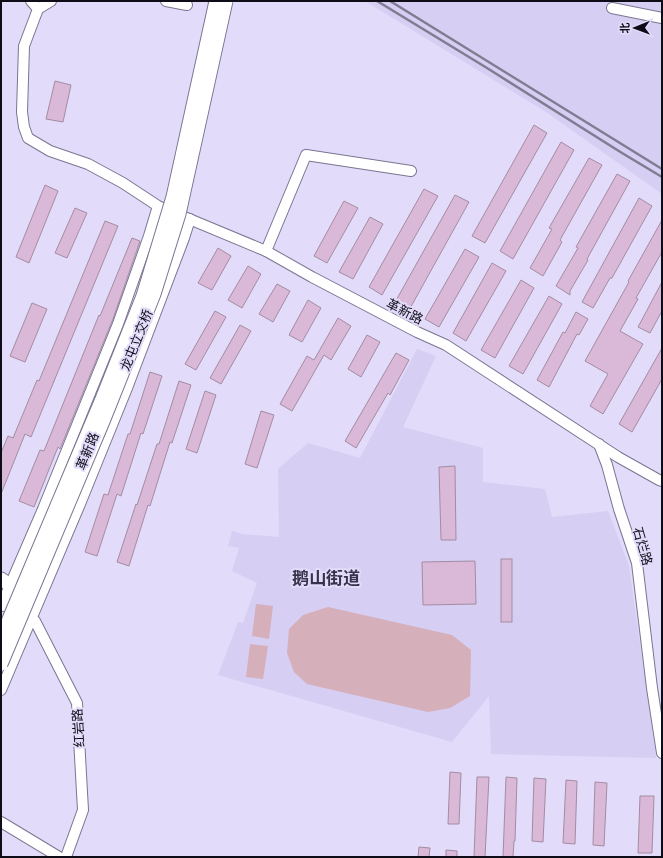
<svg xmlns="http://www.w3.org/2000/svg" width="663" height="858" font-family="Lato,'Noto Sans SC',sans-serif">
<rect width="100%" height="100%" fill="#e2dbfa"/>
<g fill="#d7cef3">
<path d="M 365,1 L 662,1 L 662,194 L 546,112 Z"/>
<path d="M 417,349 L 436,356 L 403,427 L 483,448 L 483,482 L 545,489 L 552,517 L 608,511 L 629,566 L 656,758 L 491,754 L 489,696 L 452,742 L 218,675 L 238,622 L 243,623 L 257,583 L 232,571 L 239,548 L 228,546 L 232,531 L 242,534 L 279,537 L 278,469 L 308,443 L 360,458 Z"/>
</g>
<g fill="#d5afb9">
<path d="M 256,604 L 273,606 L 269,639 L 252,636 Z"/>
<path d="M 328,607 L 452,635 L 471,650 L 470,696 L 450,708 L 428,712 L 307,684 L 294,672 L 287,653 L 289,629 L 303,615 Z"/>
<path d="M 250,644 L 268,646 L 263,679 L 246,677 Z"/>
</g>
<g fill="#dab8d8" stroke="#a48ca2">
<path d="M 55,81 L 71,85 L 63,122 L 46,119 Z"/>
<path d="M 534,125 L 547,133 L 485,243 L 472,236 Z"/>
<path d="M 561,142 L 574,150 L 513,259 L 500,251 Z"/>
<path d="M 589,158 L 602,165 L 560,240 L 562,242 L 543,276 L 530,268 L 552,229 L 549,228 Z"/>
<path d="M 617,174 L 630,181 L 587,259 L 588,260 L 570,291 L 570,295 L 556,286 L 578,248 L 576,247 Z"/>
<path d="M 45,185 L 58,191 L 29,263 L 16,257 Z"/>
<path d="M 424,189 L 438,196 L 382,295 L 369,287 Z"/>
<path d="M 455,195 L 469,202 L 408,312 L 394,304 Z"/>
<path d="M 639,198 L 652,206 L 612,278 L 610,278 L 593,308 L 582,302 Z"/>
<path d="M 344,201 L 358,208 L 327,263 L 314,256 Z"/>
<path d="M 75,208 L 87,213 L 67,258 L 55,253 Z"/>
<path d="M 370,217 L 383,224 L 353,279 L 339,272 Z"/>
<path d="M 662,220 L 662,252 L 636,298 L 638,299 L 620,331 L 643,344 L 603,414 L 590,406 L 608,374 L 585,361 L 629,282 L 628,281 Z"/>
<path d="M 105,221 L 118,226 L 31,437 L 25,434 L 1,494 L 1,453 L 8,436 L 13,438 L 37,380 L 39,381 Z"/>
<path d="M 132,238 L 140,241 L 113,319 L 60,449 L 58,447 L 34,507 L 19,501 L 40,450 L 44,451 L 99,315 L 100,316 Z"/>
<path d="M 218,248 L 231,256 L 212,290 L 198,283 Z"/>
<path d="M 465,249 L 479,257 L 439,327 L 425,319 Z"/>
<path d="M 492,263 L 506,271 L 466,341 L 453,333 Z"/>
<path d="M 248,266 L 261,274 L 242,308 L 228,300 Z"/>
<path d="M 521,280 L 534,288 L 495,358 L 481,350 Z"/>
<path d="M 662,282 L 662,311 L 650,333 L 638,327 Z"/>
<path d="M 277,284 L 290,291 L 273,322 L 259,314 Z"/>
<path d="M 549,296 L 562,304 L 523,374 L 509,366 Z"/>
<path d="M 308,300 L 321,308 L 302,342 L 289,335 Z"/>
<path d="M 32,303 L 47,309 L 25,362 L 10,356 Z"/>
<path d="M 215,311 L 226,317 L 196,370 L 185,364 Z"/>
<path d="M 576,312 L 588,319 L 579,335 L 577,334 L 549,387 L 537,380 L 563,332 L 565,333 Z"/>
<path d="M 338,318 L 351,326 L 331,360 L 324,355 L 292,411 L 280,404 L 307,356 L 314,360 Z"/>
<path d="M 240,325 L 251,331 L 221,384 L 210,378 Z"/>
<path d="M 367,335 L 380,342 L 361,377 L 348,369 Z"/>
<path d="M 662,348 L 662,379 L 632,432 L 619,424 Z"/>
<path d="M 396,353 L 409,360 L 390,395 L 388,393 L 356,448 L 345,441 Z"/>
<path d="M 150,372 L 162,376 L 143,434 L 141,433 L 121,496 L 117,494 L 97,556 L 85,552 L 104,494 L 108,495 L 128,434 L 130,434 Z"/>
<path d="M 179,381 L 191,385 L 172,443 L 170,442 L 150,506 L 148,505 L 129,566 L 117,562 L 136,504 L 137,505 L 157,444 L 159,444 Z"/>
<path d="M 205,391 L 216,395 L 197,453 L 186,449 Z"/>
<path d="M 261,411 L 274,415 L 257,468 L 245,464 Z"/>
<path d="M 455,466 L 456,540 L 441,540 L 439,467 Z"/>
<rect x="501" y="559" width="11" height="63"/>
<path d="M 475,561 L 476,604 L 423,605 L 422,562 Z"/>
<path d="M 450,772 L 461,773 L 459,824 L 448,824 Z"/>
<path d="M 477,777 L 489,777 L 485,857 L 474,857 Z"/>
<path d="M 506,777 L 517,778 L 515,841 L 514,841 L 513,857 L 503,857 Z"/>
<path d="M 534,778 L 546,779 L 543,842 L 532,841 Z"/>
<path d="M 566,780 L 577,781 L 575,844 L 563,843 Z"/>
<path d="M 595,782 L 607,783 L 604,846 L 593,845 Z"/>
<path d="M 640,796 L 654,796 L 652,853 L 638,853 Z"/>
<path d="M 419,847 L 430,848 L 429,857 L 418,857 Z"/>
<path d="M 446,850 L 457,851 L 457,857 L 446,857 Z"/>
</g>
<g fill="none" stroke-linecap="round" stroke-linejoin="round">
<defs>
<g id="minor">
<path d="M 31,1 L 38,9 L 24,46 L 22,112 L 24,127 L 28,138 L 50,151 L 88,164 L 123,183 L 158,206 L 266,251 L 312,277 L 417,332 L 446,345 L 618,457 L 659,480 L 662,481"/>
<path d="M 166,1 L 187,5"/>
<path d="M 612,8 L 662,18"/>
<path d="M 38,9 L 51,1"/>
<path d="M 266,251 L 306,155 L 411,171"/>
<path d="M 599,444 L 607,465 L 619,509 L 637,563 L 652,688 L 662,753"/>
<path d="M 1,606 L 43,509 L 118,324 L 149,236 L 158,206"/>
<path d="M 31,619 L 35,621 L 77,703 L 83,810 L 66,857"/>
<path d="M 1,690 L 80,504 L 127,388 L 184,238 L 190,219"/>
<path d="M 1,822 L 59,857"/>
</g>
<g id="major">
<path d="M 1,579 L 10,585 L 31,619"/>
<path d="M 1,602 L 22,614"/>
</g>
</defs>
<use href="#minor" stroke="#7b7591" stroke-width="12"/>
<use href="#major" stroke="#7b7591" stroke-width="15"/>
<use href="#minor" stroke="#fff" stroke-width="10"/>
<use href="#major" stroke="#fff" stroke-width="13"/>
<g stroke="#807c91" stroke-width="2.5">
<path d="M 377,1 L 487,68 L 622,153 L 662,177"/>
<path d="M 390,1 L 662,169"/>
</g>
<defs>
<g id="major-bridge">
<path d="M 1,638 L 102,399 L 143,296 L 173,197 L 216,1"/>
<path d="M 1,664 L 104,419 L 154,294 L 179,214 L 226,1"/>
</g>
</defs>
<use href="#major-bridge" stroke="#7b7591" stroke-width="15" stroke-linecap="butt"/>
<use href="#major-bridge" stroke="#fff" stroke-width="13"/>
</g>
<g text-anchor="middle" stroke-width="4" stroke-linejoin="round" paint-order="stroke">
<g font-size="13" fill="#0e0c16" stroke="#e2dbfa">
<text transform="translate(405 311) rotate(27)" y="5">革新路</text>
<text transform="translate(136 340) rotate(-68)" y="5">龙屯立交桥</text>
<text transform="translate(87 451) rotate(-68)" y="5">革新路</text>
<text transform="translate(643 546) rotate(74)" y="5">石烂路</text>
<text transform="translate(78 728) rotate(-94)" y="5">红岩路</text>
</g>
<g font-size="17" font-weight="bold" fill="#38324b" stroke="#e2dbfa">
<text x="326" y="584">鹅山街道</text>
</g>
</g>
<rect width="663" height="858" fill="none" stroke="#0e0c16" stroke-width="4"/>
<g transform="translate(635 28) rotate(269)" stroke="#e2dbfa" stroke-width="3" paint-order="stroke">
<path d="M0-3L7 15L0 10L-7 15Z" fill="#0e0c16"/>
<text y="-6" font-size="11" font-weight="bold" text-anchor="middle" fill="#0e0c16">北</text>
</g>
</svg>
